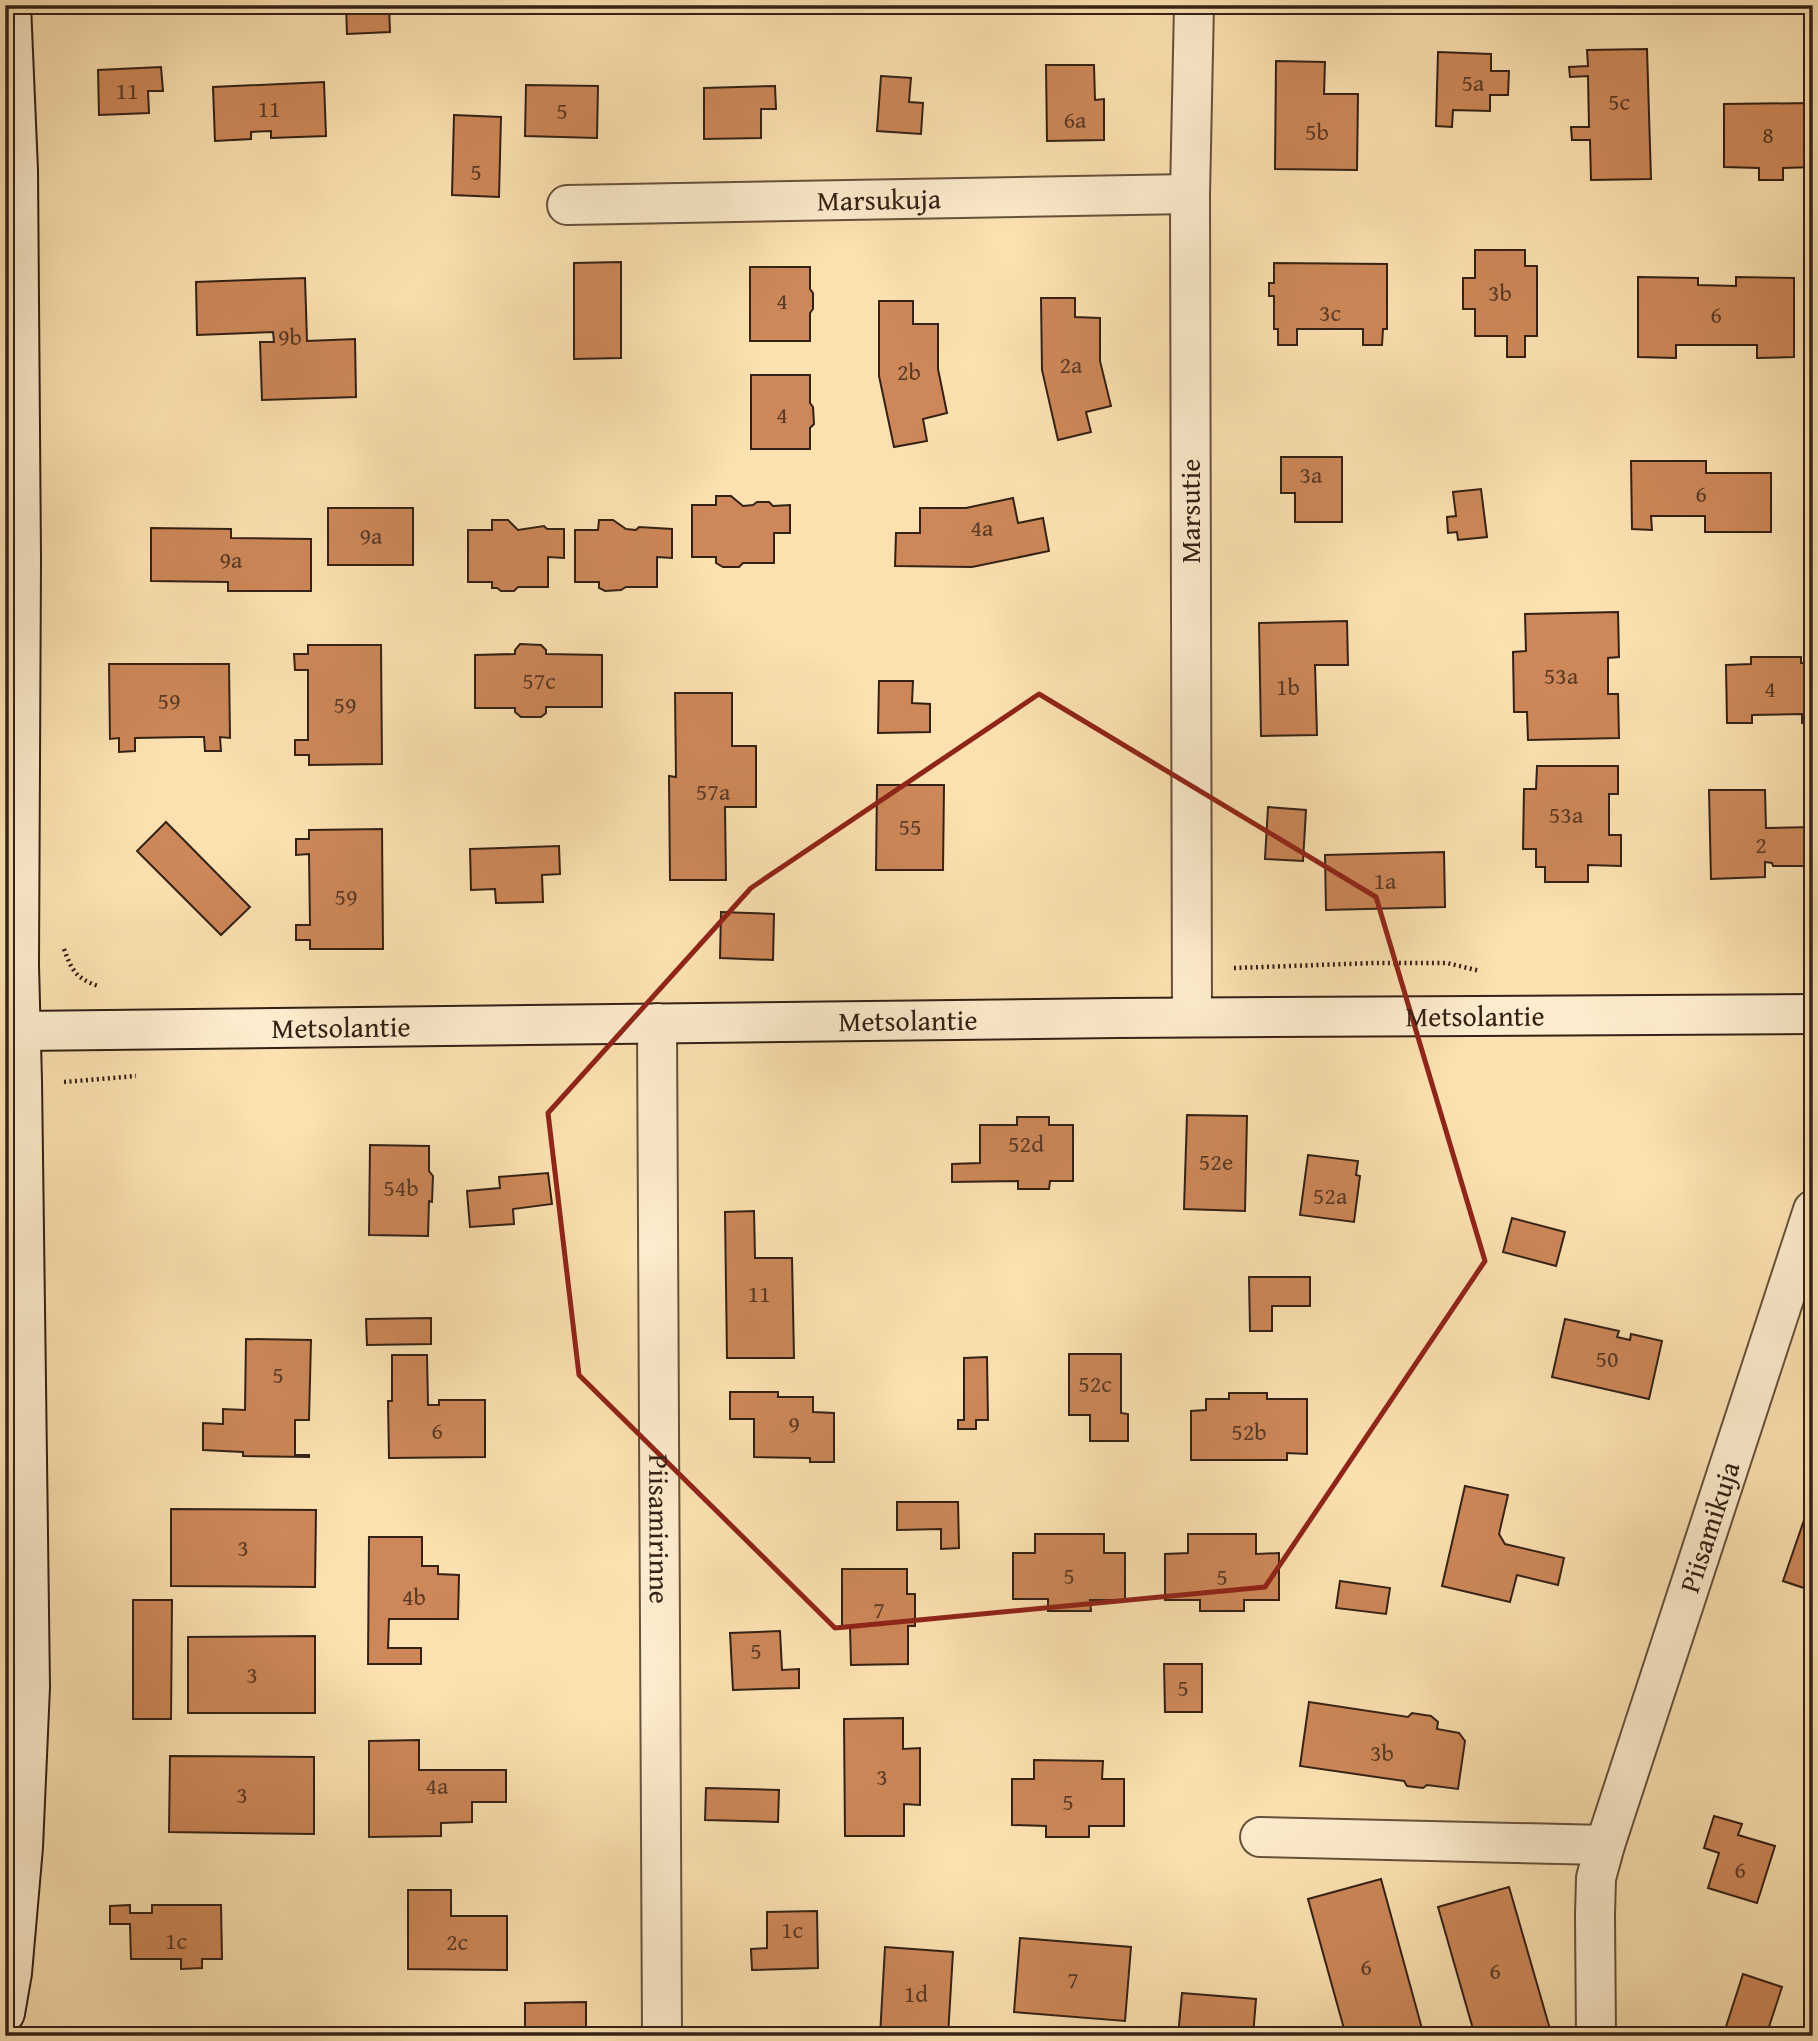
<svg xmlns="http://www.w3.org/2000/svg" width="1818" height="2041" font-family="'Gentium Book Plus',serif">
<rect width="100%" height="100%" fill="#fbe0b0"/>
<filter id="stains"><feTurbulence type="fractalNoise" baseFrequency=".00286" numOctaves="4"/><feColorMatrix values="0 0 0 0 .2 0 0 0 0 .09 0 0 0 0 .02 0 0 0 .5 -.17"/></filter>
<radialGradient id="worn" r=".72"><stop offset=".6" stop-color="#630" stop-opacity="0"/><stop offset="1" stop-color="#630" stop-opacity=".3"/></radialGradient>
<g fill="#cd8758" stroke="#342116" stroke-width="2">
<path d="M 346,5 L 389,5 L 390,32 L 347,34 Z"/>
<path d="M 1758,5 L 1813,5 L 1813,12 L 1758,11 Z"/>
<path d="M 1647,49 L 1651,179 L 1591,180 L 1590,140 L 1572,140 L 1571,127 L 1589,127 L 1588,76 L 1570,77 L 1569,67 L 1588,66 L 1587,50 Z"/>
<path d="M 1438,52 L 1491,54 L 1491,71 L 1509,71 L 1508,95 L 1490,95 L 1490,111 L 1453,110 L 1452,127 L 1436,126 Z"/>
<path d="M 1276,61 L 1325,62 L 1324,94 L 1358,94 L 1357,170 L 1275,169 Z"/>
<path d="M 1046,65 L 1094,65 L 1095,100 L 1104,99 L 1104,140 L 1047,141 Z"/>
<path d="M 161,67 L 163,91 L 148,91 L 149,113 L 99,115 L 98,70 Z"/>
<path d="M 881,76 L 911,78 L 909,102 L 923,103 L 921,134 L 877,131 Z"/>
<path d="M 324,82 L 326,136 L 271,138 L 271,131 L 251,132 L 251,139 L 215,141 L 213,87 Z"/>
<path d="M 526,85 L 598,86 L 597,138 L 525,136 Z"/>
<path d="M 775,86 L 776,109 L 761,109 L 761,138 L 704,139 L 704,88 Z"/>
<path d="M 1813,103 L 1813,167 L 1783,168 L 1783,180 L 1759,180 L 1759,168 L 1724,167 L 1724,104 Z"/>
<path d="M 454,115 L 501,117 L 499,197 L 452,195 Z"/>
<path d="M 1475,250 L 1525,250 L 1525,266 L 1537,266 L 1537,336 L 1525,336 L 1525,357 L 1507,357 L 1507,336 L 1475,336 L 1475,309 L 1463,309 L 1463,278 L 1475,278 Z"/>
<path d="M 621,262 L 621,358 L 574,359 L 574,263 Z"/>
<path d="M 1274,263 L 1387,264 L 1387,329 L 1383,329 L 1382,345 L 1363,345 L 1363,329 L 1297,329 L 1297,345 L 1278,345 L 1278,329 L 1274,329 L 1274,296 L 1269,296 L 1269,283 L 1274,283 Z"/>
<path d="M 750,267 L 810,267 L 810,289 L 813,293 L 813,309 L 810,313 L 810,341 L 750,341 Z"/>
<path d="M 1638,277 L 1698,278 L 1698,285 L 1736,286 L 1736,277 L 1794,278 L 1794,357 L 1757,358 L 1757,345 L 1676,345 L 1676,358 L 1638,357 Z"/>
<path d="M 305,278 L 307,341 L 355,339 L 356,397 L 262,400 L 260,342 L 274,342 L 273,332 L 197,335 L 196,282 Z"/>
<path d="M 1041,298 L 1075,298 L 1075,317 L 1100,318 L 1100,361 L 1111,406 L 1086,412 L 1091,432 L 1058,440 L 1042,370 Z"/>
<path d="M 879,301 L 913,301 L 913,324 L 938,324 L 938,369 L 947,413 L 923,419 L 927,441 L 894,447 L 879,376 Z"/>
<path d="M 751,375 L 810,375 L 810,403 L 813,407 L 814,424 L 810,428 L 810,449 L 751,449 Z"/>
<path d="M 1281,457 L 1342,457 L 1342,522 L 1295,522 L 1295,493 L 1281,493 Z"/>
<path d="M 1631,461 L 1706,461 L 1706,473 L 1771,473 L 1771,532 L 1705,532 L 1705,516 L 1651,516 L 1652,530 L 1632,529 Z"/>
<path d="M 1481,489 L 1487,537 L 1458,540 L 1457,532 L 1448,533 L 1447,517 L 1456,516 L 1453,492 Z"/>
<path d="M 716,496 L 731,496 L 743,506 L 753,505 L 757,502 L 769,502 L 773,506 L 790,505 L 790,533 L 774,533 L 774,563 L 743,563 L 739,567 L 723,567 L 716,563 L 716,557 L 692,557 L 692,505 L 716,505 Z"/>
<path d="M 1013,498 L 1018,523 L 1043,518 L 1049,551 L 972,567 L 895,566 L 896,533 L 920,533 L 920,508 L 966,508 Z"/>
<rect x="328" y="508" width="85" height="57"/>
<path d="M 492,520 L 508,520 L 518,530 L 544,526 L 547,529 L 564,529 L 564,558 L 548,557 L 548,587 L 518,587 L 514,591 L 501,591 L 497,588 L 492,588 L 492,582 L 468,582 L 468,530 L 492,530 Z"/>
<path d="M 599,520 L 613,520 L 626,529 L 636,530 L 639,527 L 672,529 L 672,558 L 657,557 L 657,587 L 626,587 L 621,590 L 605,591 L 599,588 L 599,582 L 575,582 L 575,530 L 598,530 Z"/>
<path d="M 151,528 L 231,529 L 231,538 L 311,539 L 311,591 L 228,591 L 228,582 L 151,581 Z"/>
<path d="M 1618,612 L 1619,657 L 1608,658 L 1608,694 L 1618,694 L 1619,738 L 1528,740 L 1527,712 L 1514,712 L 1513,652 L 1526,651 L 1525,614 Z"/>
<path d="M 1347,621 L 1348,665 L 1315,665 L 1317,735 L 1261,736 L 1259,623 Z"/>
<path d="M 520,644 L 541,645 L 546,650 L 546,654 L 602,655 L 602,707 L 546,707 L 546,713 L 541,717 L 521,717 L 515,712 L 515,708 L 475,708 L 475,655 L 515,654 L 515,650 Z"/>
<path d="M 308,645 L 381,645 L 382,764 L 309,765 L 309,755 L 295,755 L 295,740 L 308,740 L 308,670 L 295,670 L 294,654 L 308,654 Z"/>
<path d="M 1751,657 L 1801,657 L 1801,663 L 1813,663 L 1813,722 L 1802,723 L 1802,714 L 1752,715 L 1752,723 L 1727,723 L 1726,665 L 1751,664 Z"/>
<path d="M 109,664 L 229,664 L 230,738 L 220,737 L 221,751 L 205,751 L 204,737 L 191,737 L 135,738 L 135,751 L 119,752 L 119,738 L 110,739 Z"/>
<path d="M 879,681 L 913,681 L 912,703 L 930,704 L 930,732 L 878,733 Z"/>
<path d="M 675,693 L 732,693 L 732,746 L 756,746 L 756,807 L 725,807 L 726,880 L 670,880 L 669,776 L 676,777 Z"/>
<path d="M 1537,766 L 1618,766 L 1618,794 L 1609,794 L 1609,835 L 1621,835 L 1621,866 L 1588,865 L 1588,882 L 1545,882 L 1545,867 L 1536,867 L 1536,849 L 1523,849 L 1524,789 L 1536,789 Z"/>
<path d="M 877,785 L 944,785 L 943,870 L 876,870 Z"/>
<path d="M 1709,790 L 1765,790 L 1766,828 L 1813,827 L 1813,866 L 1773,866 L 1772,863 L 1765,862 L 1765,877 L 1711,879 Z"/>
<path d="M 1268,807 L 1306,810 L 1303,861 L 1265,859 Z"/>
<path d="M 166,822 L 250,907 L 221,935 L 137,851 Z"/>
<path d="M 382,829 L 383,949 L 310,949 L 310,940 L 296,940 L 296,925 L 310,925 L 309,854 L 296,855 L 296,839 L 309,839 L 309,830 Z"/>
<path d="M 559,846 L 560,874 L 542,875 L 543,902 L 496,903 L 495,889 L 471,890 L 470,849 Z"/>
<path d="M 1444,852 L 1445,907 L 1326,910 L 1325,855 Z"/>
<path d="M 721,912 L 774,914 L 773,960 L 720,958 Z"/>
<path d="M 1187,1115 L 1247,1116 L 1245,1211 L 1184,1209 Z"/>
<path d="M 1017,1117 L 1049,1117 L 1049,1125 L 1073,1125 L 1073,1181 L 1050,1181 L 1049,1189 L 1018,1189 L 1018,1181 L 952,1182 L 952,1164 L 980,1163 L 980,1125 L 1017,1125 Z"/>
<path d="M 370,1145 L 429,1146 L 429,1171 L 433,1176 L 432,1202 L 429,1201 L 428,1236 L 369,1235 Z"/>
<path d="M 1308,1155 L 1358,1161 L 1356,1175 L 1360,1176 L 1354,1222 L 1300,1215 Z"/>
<path d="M 548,1173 L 552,1204 L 513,1209 L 514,1224 L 470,1227 L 467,1191 L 500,1188 L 499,1177 Z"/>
<path d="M 754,1211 L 755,1258 L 792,1258 L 794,1358 L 727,1358 L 725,1212 Z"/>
<path d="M 1512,1218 L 1565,1232 L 1556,1266 L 1503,1252 Z"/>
<path d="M 1249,1277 L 1310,1277 L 1310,1306 L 1272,1306 L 1272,1331 L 1250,1331 Z"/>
<path d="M 431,1318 L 431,1344 L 367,1345 L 366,1319 Z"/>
<path d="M 1565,1319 L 1619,1331 L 1617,1337 L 1630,1340 L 1631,1334 L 1662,1341 L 1649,1399 L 1552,1377 Z"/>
<path d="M 246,1339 L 311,1340 L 309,1420 L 295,1420 L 295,1455 L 309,1455 L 309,1457 L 243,1456 L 243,1452 L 203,1450 L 203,1423 L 223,1424 L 223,1409 L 245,1410 Z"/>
<path d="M 1069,1354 L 1121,1354 L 1121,1413 L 1128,1414 L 1128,1441 L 1090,1441 L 1090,1415 L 1069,1415 Z"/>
<path d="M 392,1355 L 427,1355 L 428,1405 L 439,1405 L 439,1400 L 485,1400 L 485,1457 L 389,1458 L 388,1401 L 392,1401 Z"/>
<path d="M 987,1357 L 988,1420 L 976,1420 L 976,1429 L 958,1429 L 958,1420 L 964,1420 L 964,1358 Z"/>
<path d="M 730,1392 L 778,1392 L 778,1397 L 813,1397 L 813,1412 L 834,1413 L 834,1462 L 810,1462 L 810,1458 L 754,1457 L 754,1419 L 730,1419 Z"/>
<path d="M 1229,1393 L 1267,1393 L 1267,1399 L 1307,1399 L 1307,1454 L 1287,1453 L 1287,1460 L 1191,1460 L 1191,1411 L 1206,1410 L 1206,1399 L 1229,1399 Z"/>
<path d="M 1465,1486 L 1508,1495 L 1499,1534 L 1505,1544 L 1564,1558 L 1558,1585 L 1517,1575 L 1510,1602 L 1442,1586 Z"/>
<path d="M 1813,1494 L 1813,1591 L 1783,1581 Z"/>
<path d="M 897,1502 L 958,1502 L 959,1548 L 941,1549 L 941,1529 L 897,1530 Z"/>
<path d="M 171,1509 L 316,1510 L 315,1587 L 171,1586 Z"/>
<path d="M 1035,1534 L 1104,1534 L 1104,1553 L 1125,1553 L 1125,1600 L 1090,1600 L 1091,1611 L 1048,1611 L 1048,1599 L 1013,1599 L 1013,1553 L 1035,1553 Z"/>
<path d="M 1188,1534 L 1256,1534 L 1256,1554 L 1279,1553 L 1279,1600 L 1244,1600 L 1244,1611 L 1200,1611 L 1200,1600 L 1165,1600 L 1165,1554 L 1188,1553 Z"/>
<path d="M 369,1537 L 422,1537 L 422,1566 L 438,1566 L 438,1574 L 459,1575 L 458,1619 L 389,1619 L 388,1648 L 421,1648 L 421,1664 L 368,1664 Z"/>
<path d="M 842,1569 L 907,1569 L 907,1594 L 915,1594 L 915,1626 L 908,1626 L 908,1664 L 851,1665 L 850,1626 L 842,1627 Z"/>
<path d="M 1340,1581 L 1390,1588 L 1386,1614 L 1336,1608 Z"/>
<path d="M 133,1600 L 172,1600 L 171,1719 L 133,1719 Z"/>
<path d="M 780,1631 L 782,1670 L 799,1669 L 799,1688 L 733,1690 L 730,1633 Z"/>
<path d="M 315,1636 L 315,1713 L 188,1713 L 188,1637 Z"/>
<path d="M 1164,1664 L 1202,1664 L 1202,1712 L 1165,1712 Z"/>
<path d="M 1309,1702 L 1408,1717 L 1412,1713 L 1431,1716 L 1438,1722 L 1437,1729 L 1459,1733 L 1465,1741 L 1458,1789 L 1427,1785 L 1423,1788 L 1407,1786 L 1404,1781 L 1300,1766 Z"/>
<path d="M 903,1718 L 903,1749 L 920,1748 L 920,1805 L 904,1804 L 904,1836 L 845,1836 L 844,1719 Z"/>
<path d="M 419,1740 L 419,1770 L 506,1770 L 506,1802 L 472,1802 L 472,1822 L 441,1823 L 441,1836 L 369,1837 L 369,1741 Z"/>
<path d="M 170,1756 L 314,1757 L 314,1834 L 169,1832 Z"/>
<path d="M 1034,1760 L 1103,1761 L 1102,1779 L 1124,1779 L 1124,1826 L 1089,1826 L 1089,1837 L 1046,1837 L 1046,1826 L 1012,1825 L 1012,1779 L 1034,1779 Z"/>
<path d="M 706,1788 L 779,1790 L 778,1822 L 705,1820 Z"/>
<path d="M 1714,1816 L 1742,1824 L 1738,1835 L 1775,1846 L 1757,1903 L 1708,1888 L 1719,1853 L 1704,1848 Z"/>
<path d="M 1381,1879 L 1424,2036 L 1346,2036 L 1308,1899 Z"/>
<path d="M 1509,1887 L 1552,2036 L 1475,2036 L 1438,1907 Z"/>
<path d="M 408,1890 L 451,1890 L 451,1916 L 507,1916 L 507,1970 L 408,1969 Z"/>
<path d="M 130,1905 L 130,1913 L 152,1913 L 152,1905 L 221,1905 L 222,1959 L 202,1959 L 202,1968 L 181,1969 L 181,1959 L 131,1959 L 130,1924 L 110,1924 L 110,1906 Z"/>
<path d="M 817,1911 L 818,1968 L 752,1970 L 751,1949 L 767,1948 L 767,1912 Z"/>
<path d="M 1020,1938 L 1131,1947 L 1125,2021 L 1014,2012 Z"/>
<path d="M 885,1947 L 953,1952 L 948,2036 L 880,2036 Z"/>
<path d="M 1743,1974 L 1782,1987 L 1766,2036 L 1723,2036 Z"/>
<path d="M 1182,1993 L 1256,1999 L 1253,2036 L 1178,2036 Z"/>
<path d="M 586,2002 L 586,2036 L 525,2036 L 525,2003 Z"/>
<path d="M 99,2030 L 133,2036 L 99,2036 Z"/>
</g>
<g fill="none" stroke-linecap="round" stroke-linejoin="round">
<defs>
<g id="street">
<path id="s1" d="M 567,205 L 1190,194"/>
<path d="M 1192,1017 L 1190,194 L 1194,5"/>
<path id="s2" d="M 657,1023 L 662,2036"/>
<path d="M 1260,1837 L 1605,1845"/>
<path id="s3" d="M 1596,2036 L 1595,1915 L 1596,1878 L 1605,1845 L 1813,1210"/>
</g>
<g id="secondary">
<path id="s4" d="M 21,1031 L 1117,1018 L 1813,1014"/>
<path d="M 5,2013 L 12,1973 L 23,1847 L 30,1687 L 22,1081 L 19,965 L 21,559 L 18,171 L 11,5"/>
</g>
</defs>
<use href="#street" stroke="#66513c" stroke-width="42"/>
<use href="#secondary" stroke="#342116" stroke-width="42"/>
<g stroke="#342116" stroke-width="4.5" stroke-dasharray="2 3.5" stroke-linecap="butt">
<path d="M 64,949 C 72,971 76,978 98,986"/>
<path d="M 1234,968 L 1374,963 L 1447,963 L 1480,971"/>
<path d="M 64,1082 L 136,1076"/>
</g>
<use href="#street" stroke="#fcebcc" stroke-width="38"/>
<use href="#secondary" stroke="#fcebcc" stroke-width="38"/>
</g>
<path fill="none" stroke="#8f2418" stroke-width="5" stroke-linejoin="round" d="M 1039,694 L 1376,897 L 1485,1261 L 1265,1587 L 835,1628 L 579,1375 L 548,1113 L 751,888 Z"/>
<g text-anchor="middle" stroke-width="5" stroke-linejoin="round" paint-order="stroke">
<g font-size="24" fill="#5a3a26">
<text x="1473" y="91">5a</text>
<text x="127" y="99">11</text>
<text x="1619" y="110">5c</text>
<text x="269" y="117">11</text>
<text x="562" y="119">5</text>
<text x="1075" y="128">6a</text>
<text x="1317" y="140">5b</text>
<text x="1768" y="143">8</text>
<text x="476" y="180">5</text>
<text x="1500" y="301">3b</text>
<text x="782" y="309">4</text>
<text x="1330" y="321">3c</text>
<text x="1716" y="323">6</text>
<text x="290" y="345">9b</text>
<text x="1071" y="373">2a</text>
<text x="909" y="380">2b</text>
<text x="782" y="423">4</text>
<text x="1311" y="483">3a</text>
<text x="1701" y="502">6</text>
<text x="982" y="536">4a</text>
<text x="371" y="544">9a</text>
<text x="231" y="568">9a</text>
<text x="1561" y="684">53a</text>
<text x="539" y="689">57c</text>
<text x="1288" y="695">1b</text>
<text x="1770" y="697">4</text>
<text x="169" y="709">59</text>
<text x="345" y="713">59</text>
<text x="713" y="800">57a</text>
<text x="1566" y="823">53a</text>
<text x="910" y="835">55</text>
<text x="1761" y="853">2</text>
<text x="1385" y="889">1a</text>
<text x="346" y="905">59</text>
<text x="1026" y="1152">52d</text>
<text x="1216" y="1170">52e</text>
<text x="401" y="1196">54b</text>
<text x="1330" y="1204">52a</text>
<text x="759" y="1302">11</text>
<text x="1607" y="1367">50</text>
<text x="278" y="1383">5</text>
<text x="1095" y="1392">52c</text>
<text x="794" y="1432">9</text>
<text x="437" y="1439">6</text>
<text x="1249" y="1440">52b</text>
<text x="243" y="1556">3</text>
<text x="1069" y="1584">5</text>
<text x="1222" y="1585">5</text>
<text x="414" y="1605">4b</text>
<text x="879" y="1618">7</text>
<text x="756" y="1659">5</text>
<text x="252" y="1683">3</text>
<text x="1183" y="1696">5</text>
<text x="1382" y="1761">3b</text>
<text x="882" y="1785">3</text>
<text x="437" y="1794">4a</text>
<text x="242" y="1803">3</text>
<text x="1068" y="1810">5</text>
<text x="1740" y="1878">6</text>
<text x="792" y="1938">1c</text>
<text x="176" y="1949">1c</text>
<text x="457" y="1950">2c</text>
<text x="1366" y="1975">6</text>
<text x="1495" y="1979">6</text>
<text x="1073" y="1988">7</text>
<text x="916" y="2002">1d</text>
</g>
<g font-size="28" fill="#342116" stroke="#fcebcc">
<text dy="10" stroke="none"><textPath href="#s1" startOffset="312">Marsukuja</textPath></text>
<text transform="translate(1190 511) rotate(-90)" y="10">Marsutie</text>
<text dy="10" stroke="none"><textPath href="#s4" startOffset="1454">Metsolantie</textPath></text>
<text dy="10" stroke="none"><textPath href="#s4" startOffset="887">Metsolantie</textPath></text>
<text dy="10" stroke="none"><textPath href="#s4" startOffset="320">Metsolantie</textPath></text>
<text dy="10" stroke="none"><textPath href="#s3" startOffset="527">Piisamikuja</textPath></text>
<text dy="10" stroke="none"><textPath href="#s2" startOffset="506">Piisamirinne</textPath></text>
</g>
</g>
<rect width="1818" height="2041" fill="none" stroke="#fbe0b0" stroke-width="28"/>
<rect x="7" y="7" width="1804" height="2027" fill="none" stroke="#342116" stroke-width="3.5"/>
<rect x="14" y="14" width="1790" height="2013" fill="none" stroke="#342116" stroke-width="2"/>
<rect width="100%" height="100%" filter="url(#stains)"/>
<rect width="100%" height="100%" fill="url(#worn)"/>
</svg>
